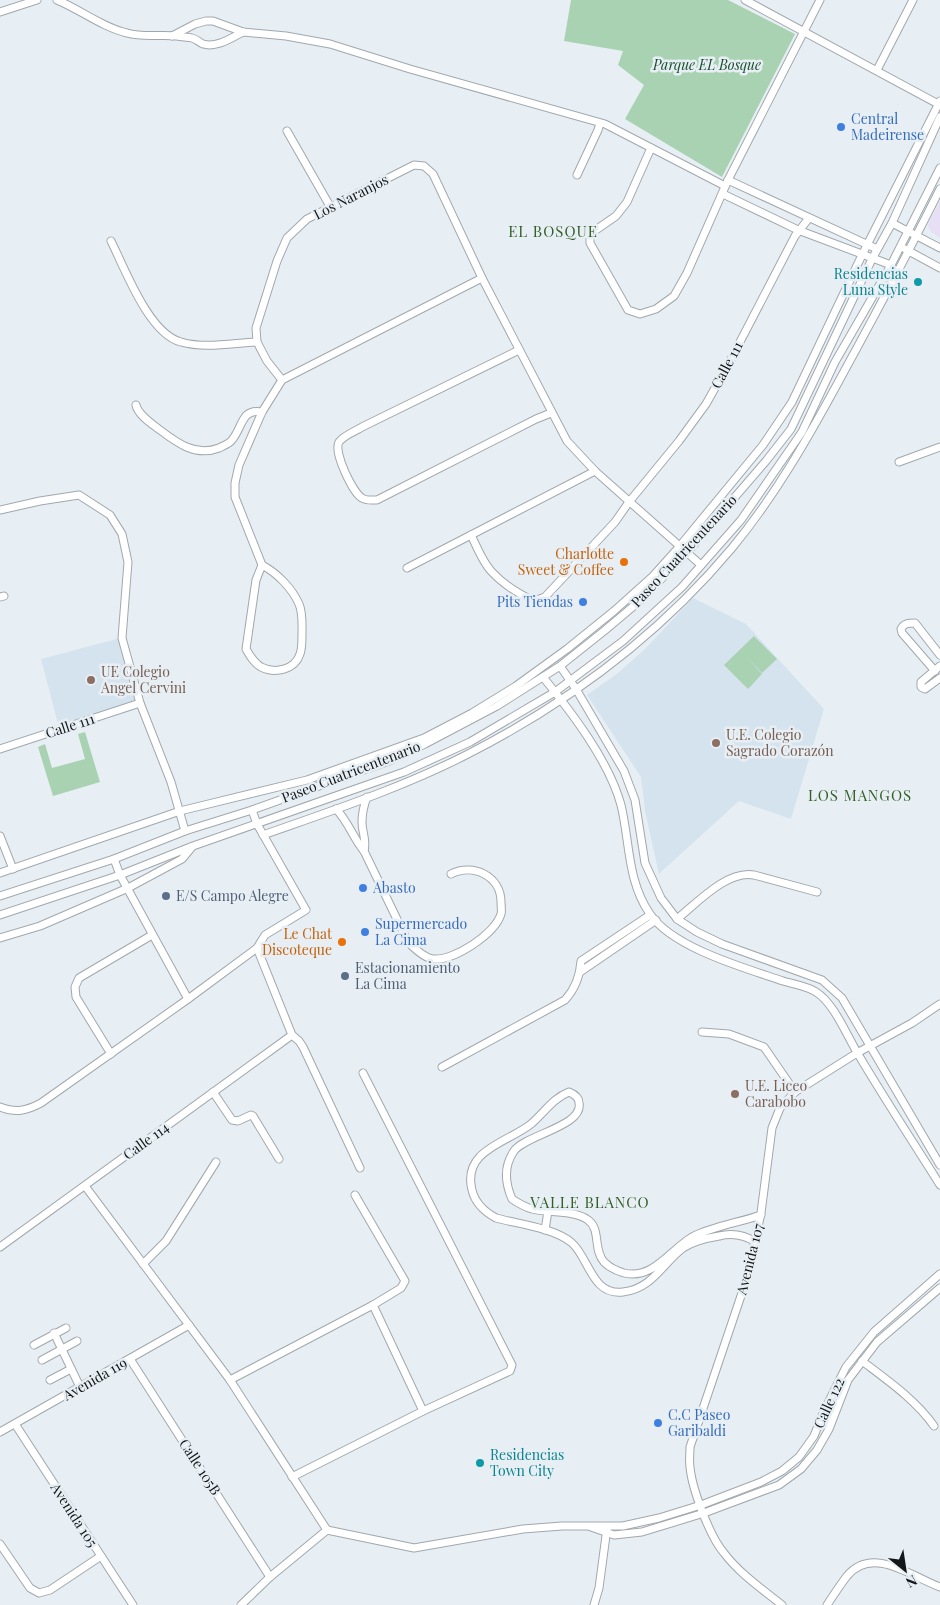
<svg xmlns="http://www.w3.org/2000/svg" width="940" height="1605" font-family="'Playfair Display',serif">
<rect width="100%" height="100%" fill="#e7eff4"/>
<path fill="#e7dff5" d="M 940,201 L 940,238 L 931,232 L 929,228 L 928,224 Z"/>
<g fill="#d5e3ee">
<path d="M 693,598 L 746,624 L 824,709 L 791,819 L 739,801 L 659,874 L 645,811 L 641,777 L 587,695 L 618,673 L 645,649 Z"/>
<path d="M 124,637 L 141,701 L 58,724 L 41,659 Z"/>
</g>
<g fill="#a8d2b2">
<path d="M 571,0 L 728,0 L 795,34 L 722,177 L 625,119 L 644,85 L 618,65 L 623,51 L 564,41 Z"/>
<path d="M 754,636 L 777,659 L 762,673 L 746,657 L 762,674 L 748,689 L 724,665 Z"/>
<path d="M 85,732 L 100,782 L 53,796 L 38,747 L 45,744 L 52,768 L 85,759 L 78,734 Z"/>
</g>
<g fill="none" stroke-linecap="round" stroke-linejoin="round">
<defs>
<g id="minor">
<path d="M 57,0 C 81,10 102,27 127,33 C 144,38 160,34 177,36 C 182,37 188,37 192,38 C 196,39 199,42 203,44 C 217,48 231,38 243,32"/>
<path d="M 745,0 L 940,105"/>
<path d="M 0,12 L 37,0"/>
<path d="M 172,36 L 195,24 L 206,21 L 213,21 L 243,32 L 286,36 L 330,44 L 410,69 L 605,124 L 725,186"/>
<path d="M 877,70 L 913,0"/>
<path d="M 287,131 L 331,208"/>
<path d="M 651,148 L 627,202 L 616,216 L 590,234 L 590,243 L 628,310 L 640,314 L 656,309 L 674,296 L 687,273 L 728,180 L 820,0"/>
<path d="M 577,175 L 598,130 L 600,123"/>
<path d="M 728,180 L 877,249"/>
<path d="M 723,194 L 798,230 L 891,265"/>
<path d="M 892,223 L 940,248"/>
<path d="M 111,241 C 125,269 149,334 181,342 C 205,349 233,343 257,342"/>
<path d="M 905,249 L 940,268"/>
<path d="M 519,350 L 362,427 C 356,431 344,435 339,442 C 333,452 353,493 362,498 C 366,501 372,500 377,500 L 536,419 L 551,413"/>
<path d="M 282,380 L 267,361 L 257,342 L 256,328 L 277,261 L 287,238 L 307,219 L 414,165 L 424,166 L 433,174 L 482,278 L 567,441 L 595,471 L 701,565"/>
<path d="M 136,405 C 138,415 152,424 160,430 C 177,443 196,457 219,448 C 223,446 229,444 232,440 C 243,427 241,408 262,412"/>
<path d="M 899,462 L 940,447"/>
<path d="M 0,510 L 40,501 L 79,495 L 110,515 L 122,534 L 128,562 L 122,638 L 140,703 L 171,782 L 185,831"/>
<path d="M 471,535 C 477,547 483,563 492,572 C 504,585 519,594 534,601 L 545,597 L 615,522 L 629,502 L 679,441 L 706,404 L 728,365 L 795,236 L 809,218"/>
<path d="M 262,565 L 235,497 L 235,483 L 239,465 L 262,412 L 282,380 L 482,278"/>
<path d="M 262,565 C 277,573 292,588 299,604 C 303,613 302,625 302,635 C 302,641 302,649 300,654 C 295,670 275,674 261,667 C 254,663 250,656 246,649 L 256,580 Z"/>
<path d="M 407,568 L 595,471"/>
<path d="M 0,597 L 4,596"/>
<path d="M 560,666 L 576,689 L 624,771 L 635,800 L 645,863 L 661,898 L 677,919 L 697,932 L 722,944 L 822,980 L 842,998 L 940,1165"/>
<path d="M 940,666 L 921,682 L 921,687 L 925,689 L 940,678"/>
<path d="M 935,671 L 902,633 L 901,629 C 904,623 909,623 915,623 L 940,655"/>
<path d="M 543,677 C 572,713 609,761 621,805 C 630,842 627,881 650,914 C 673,948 745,968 783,981 C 793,984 807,986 816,992 C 834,1003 847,1036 858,1054 C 884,1098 913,1142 940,1185"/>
<path d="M 0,749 L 140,703"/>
<path d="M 336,809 C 348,821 353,838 364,851 L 408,942 C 414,948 424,958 433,959 C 454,961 495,934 501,914 C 502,911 501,906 501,902 C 501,876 473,863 451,874"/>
<path d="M 252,810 L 257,824 L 306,910 L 265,935 L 257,948"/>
<path d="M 263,835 C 331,811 404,787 468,754 C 568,703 660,634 732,548 C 775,496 808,438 840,379 C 874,317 908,253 940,189"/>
<path d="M 0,836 L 13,869"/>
<path d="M 364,851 C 367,839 362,834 362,822 C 362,813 364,805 367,797"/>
<path d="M 114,859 L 120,875 L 188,999"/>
<path d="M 0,873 L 180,811 L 307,780 L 424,738 L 472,713 L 516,686 L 567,649 L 614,611 L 653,576 L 679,547 L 763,445 L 792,402 L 862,255 L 940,101"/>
<path d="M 0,896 L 114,859 L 185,831 L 252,810 L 389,761 L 425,744 L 497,706 L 560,666 L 604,631 L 642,599 L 691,548 L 766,461 L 791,429 L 872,259 L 892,223 L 940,117"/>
<path d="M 0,915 L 120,875 L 193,846 L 404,772 L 470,742 L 555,692 L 623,641 L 682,587 L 741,520 L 802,432 L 835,362 L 891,265 L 940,168"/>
<path d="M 677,919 C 697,903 727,870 754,875 L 817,892"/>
<path d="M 0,938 L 40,926 L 128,888 L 182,859 L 192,847"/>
<path d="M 580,972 L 656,920"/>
<path d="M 702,1032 L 729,1034 L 764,1047 L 795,1092"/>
<path d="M 111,1054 L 76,997 L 75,987 L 79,978 L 152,935"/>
<path d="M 442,1067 L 565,1000 C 575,989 580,976 581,961 L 650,915"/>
<path d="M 213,1092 L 232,1120 L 238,1121 L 251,1115 L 253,1116 L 279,1159"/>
<path d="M 0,1107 C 16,1113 26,1111 41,1103 L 188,999 L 257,948 L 292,1035 L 299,1041 L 303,1047 L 360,1168"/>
<path d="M 85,1186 L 230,1380 L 327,1530"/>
<path d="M 355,1195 L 405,1281 L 401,1288 L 373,1305"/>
<path d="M 545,1230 L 548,1211"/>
<path d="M 755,1242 C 743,1234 732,1233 719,1236 C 707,1238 693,1241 683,1248 C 662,1264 652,1289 623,1292 C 592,1296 589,1258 572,1243 C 555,1228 518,1224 496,1218 C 485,1212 475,1203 472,1190 C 462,1150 507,1143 531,1124 C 544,1113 553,1098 569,1092 C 574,1094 579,1097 579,1103 C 584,1126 525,1135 514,1151 C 503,1167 505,1183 512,1199 C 518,1203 525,1207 532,1209 C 548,1213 575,1210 588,1220 C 601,1229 593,1250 604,1262 C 609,1267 617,1271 624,1273 C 653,1280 670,1250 692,1237 C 713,1226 738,1223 761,1215"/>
<path d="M 0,1247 L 292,1035"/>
<path d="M 143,1264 L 166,1241 L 216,1162"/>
<path d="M 54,1333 L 80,1387"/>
<path d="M 34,1345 L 66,1328"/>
<path d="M 130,1359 L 270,1577"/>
<path d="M 42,1360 L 77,1341"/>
<path d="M 862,1361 C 887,1380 916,1400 934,1426"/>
<path d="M 50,1380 L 71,1369"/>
<path d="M 230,1380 L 373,1305 L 423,1411"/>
<path d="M 15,1424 L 133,1605"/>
<path d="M 0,1432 L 189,1325"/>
<path d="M 292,1477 L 423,1411 L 510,1371 L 512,1365 L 363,1073"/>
<path d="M 591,1527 L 614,1535 L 642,1532 L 704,1513 L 779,1485 L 801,1469 L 817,1450 L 829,1429 L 848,1380 L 877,1342 L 940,1288"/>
<path d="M 0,1544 L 30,1588 L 39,1593 L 50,1590 L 101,1556"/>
<path d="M 241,1605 L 270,1577 L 327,1530 L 414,1548 L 523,1529 L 562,1526 L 623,1526 L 659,1518 L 701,1505 L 761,1482 L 782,1471 L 799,1457 L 814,1436 L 824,1411 L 846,1367 L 874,1332 L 940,1274"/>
<path d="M 594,1605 L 599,1588 L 607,1528"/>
<path d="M 782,1605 C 762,1589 740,1574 724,1553 C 710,1537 692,1489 690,1467 C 689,1461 690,1454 690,1447 L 747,1278 L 761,1213 L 772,1128 L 780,1108 L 795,1092 L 857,1053 L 912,1023 L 940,1004"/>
<path d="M 827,1605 C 833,1596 840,1585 847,1576 C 873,1545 912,1577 940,1587"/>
</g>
</defs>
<use href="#minor" stroke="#a1a8ad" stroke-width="9"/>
<use href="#minor" stroke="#fff" stroke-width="7"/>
</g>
<g fill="#3f7fe0" stroke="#e7eff4" stroke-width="2">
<circle cx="841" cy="127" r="5"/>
<circle cx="583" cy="602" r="5"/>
<circle cx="363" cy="888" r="5"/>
<circle cx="365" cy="932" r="5"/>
<circle cx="658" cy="1423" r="5"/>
</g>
<g fill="#0f9aa8" stroke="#e7eff4" stroke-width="2">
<circle cx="918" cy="282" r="5"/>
<circle cx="480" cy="1463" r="5"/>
</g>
<g fill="#e8710a" stroke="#e7eff4" stroke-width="2">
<circle cx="624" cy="562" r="5"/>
<circle cx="342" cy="942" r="5"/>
</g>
<g fill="#8d6e63" stroke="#e7eff4" stroke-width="2">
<circle cx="91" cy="680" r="5"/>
<circle cx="716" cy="743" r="5"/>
<circle cx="735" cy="1094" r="5"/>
</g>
<g fill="#5c6f8a" stroke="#e7eff4" stroke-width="2">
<circle cx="166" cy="896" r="5"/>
<circle cx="345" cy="976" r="5"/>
</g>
<g text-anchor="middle" stroke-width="5" stroke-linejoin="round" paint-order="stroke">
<g font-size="14" font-style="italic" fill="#174e2b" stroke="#e7eff4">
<text x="707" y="70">Parque EL Bosque</text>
</g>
<g font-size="14" fill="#366cbe" stroke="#e7eff4" text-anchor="start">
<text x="851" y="124">Central<tspan x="851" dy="16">Madeirense</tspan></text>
<text x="573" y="607" text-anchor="end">Pits Tiendas</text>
<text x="373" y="893">Abasto</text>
<text x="375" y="929">Supermercado<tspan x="375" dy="16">La Cima</tspan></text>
<text x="668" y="1420">C.C Paseo<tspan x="668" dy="16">Garibaldi</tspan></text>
</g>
<g font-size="14" fill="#141719" stroke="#e7eff4">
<text transform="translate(351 197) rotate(-27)" y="5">Los Naranjos</text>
<text transform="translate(727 365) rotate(-62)" y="5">Calle 111</text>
<text transform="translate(684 551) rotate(-47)" y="5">Paseo Cuatricentenario</text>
<text transform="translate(70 726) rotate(-18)" y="5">Calle 111</text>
<text transform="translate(351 772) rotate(-21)" y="5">Paseo Cuatricentenario</text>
<text transform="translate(146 1141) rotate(-36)" y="5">Calle 114</text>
<text transform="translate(750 1259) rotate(-76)" y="5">Avenida 107</text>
<text transform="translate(95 1379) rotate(-30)" y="5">Avenida 119</text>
<text transform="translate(829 1403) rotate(-65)" y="5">Calle 122</text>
<text transform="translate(200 1467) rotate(57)" y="5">Calle 105B</text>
<text transform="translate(74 1515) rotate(57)" y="5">Avenida 105</text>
</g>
<g font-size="14" fill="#0d838f" stroke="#e7eff4" text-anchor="end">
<text x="908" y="279">Residencias<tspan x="908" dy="16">Luna Style</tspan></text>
<text x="490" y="1460" text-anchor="start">Residencias<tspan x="490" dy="16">Town City</tspan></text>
</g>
<g font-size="14" fill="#c56008" stroke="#e7eff4" text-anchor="end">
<text x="614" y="559">Charlotte<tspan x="614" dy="16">Sweet &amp; Coffee</tspan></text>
<text x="332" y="939">Le Chat<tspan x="332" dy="16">Discoteque</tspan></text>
</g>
<g font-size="14" fill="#785e54" stroke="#e7eff4" text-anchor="start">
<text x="101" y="677">UE Colegio<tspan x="101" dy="16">Angel Cervini</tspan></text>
<text x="726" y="740">U.E. Colegio<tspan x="726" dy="16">Sagrado Corazón</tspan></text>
<text x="745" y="1091">U.E. Liceo<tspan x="745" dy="16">Carabobo</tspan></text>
</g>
<g font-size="14" fill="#4e5e75" stroke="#e7eff4" text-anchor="start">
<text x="176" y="901">E/S Campo Alegre</text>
<text x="355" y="973">Estacionamiento<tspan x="355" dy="16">La Cima</tspan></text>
</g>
<g font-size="15" letter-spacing="1" fill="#315f26" stroke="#e7eff4">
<text x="553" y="237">EL BOSQUE</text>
<text x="860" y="801">LOS MANGOS</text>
<text x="590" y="1208">VALLE BLANCO</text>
</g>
</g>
<g transform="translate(905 1570) rotate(150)" stroke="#e7eff4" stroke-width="4" paint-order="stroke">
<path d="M0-4L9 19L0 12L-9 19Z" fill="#141719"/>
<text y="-8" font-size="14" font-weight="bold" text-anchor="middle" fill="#141719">N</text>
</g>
</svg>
